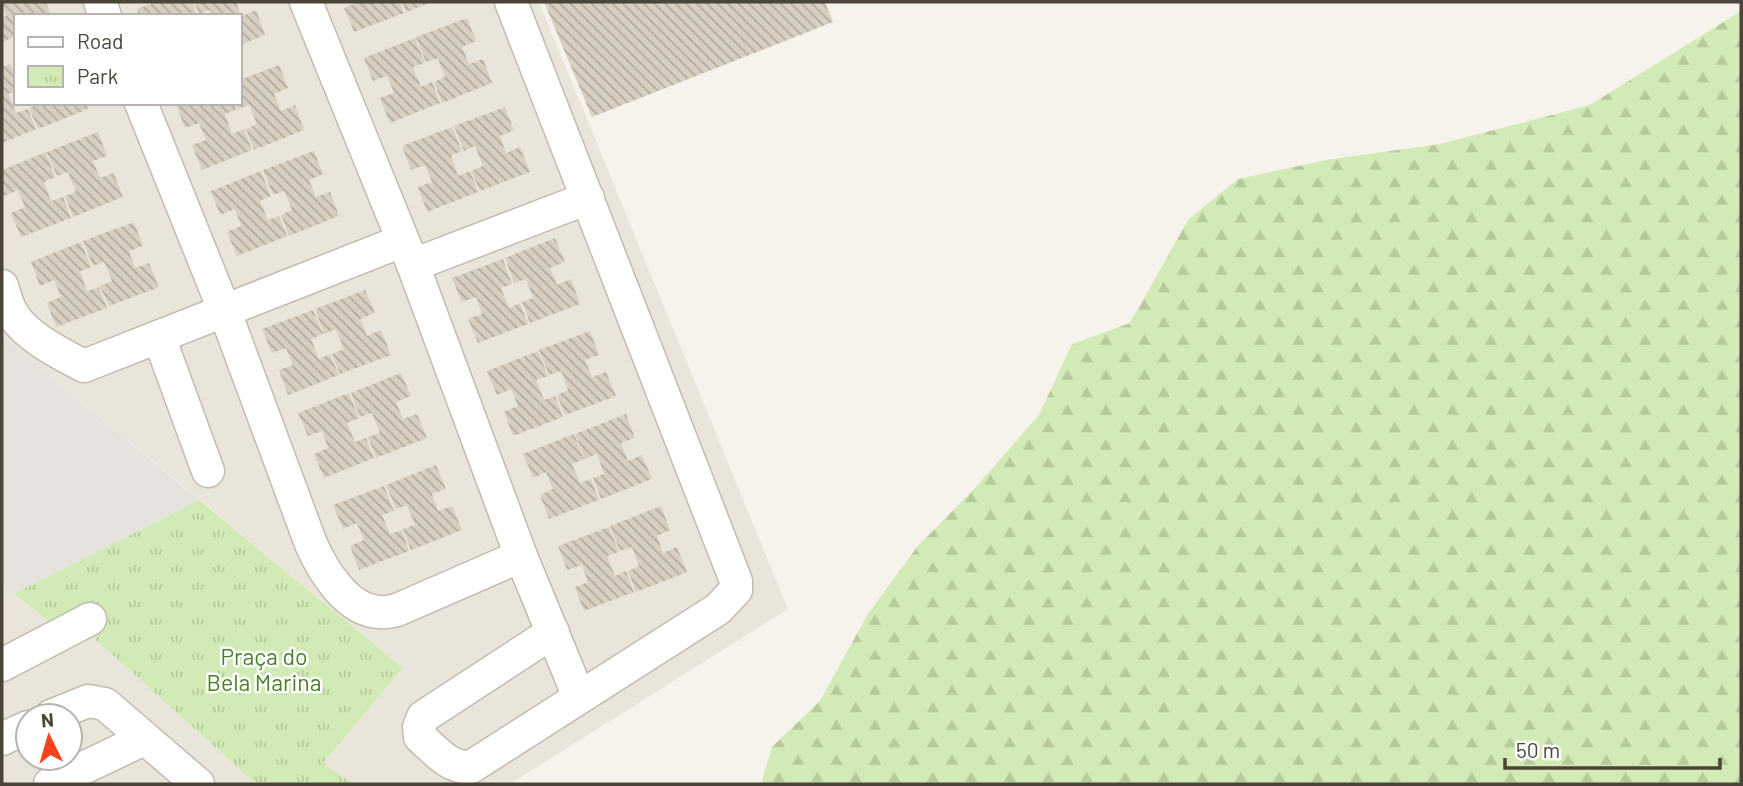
<svg xmlns="http://www.w3.org/2000/svg" width="1743" height="786" font-family="Barlow,sans-serif">
<defs>
<pattern id="forest-firs" width="22" height="20" patternUnits="userSpaceOnUse" patternTransform="scale(1.75)"><rect width="22" height="20" fill="#d2eab5"/><path d="M5 1l3.5 6h-7zM16 11l3.5 6h-7z" fill="#b6ca9c"/></pattern>
<pattern id="park-tufts" width="24" height="20" patternUnits="userSpaceOnUse" patternTransform="scale(1.75)"><rect width="24" height="20" fill="#d2eab5"/><path d="M3 7l-1-3M5 7V3M7 7l1-3M15 17l-1-3M17 17v-4M19 17l1-3" fill="none" stroke="#b6ca9c"/></pattern>
<pattern id="building-back-hatch" width="6" height="6" patternUnits="userSpaceOnUse" patternTransform="scale(1.75)"><rect width="6" height="6" fill="#d8cfc1"/><path d="M-1 5l2 2M0 0l6 6M5-1l2 2" fill="none" stroke="#b1aa9e"/></pattern>
</defs>
<rect width="100%" height="100%" fill="#f6f3ec"/>
<g fill="#eae5da" fill-rule="evenodd">
<path d="M 2,2 L 539,2 L 788,609 L 510,784 L 353,784 L 323,763 L 403,668 L 2,336 ZM 16,16 L 240,16 L 240,103 L 16,103 Z"/>
<path d="M 2,585 L 50,622 L 2,647 Z"/>
<path d="M 89,634 L 253,781 L 262,784 L 2,784 L 2,680 ZM 28,716 L 70,716 L 70,758 L 28,758 Z"/>
</g>
<path fill="#e6e2dd" d="M 2,336 L 199,500 L 14,594 L 2,585 Z"/>
<path fill="url(#forest-firs)" d="M 1741,11 L 1741,784 L 761,784 L 772,747 L 820,701 L 868,614 L 917,547 L 975,488 L 1039,415 L 1072,344 L 1130,323 L 1188,220 L 1238,179 L 1326,160 L 1440,144 L 1590,105 Z"/>
<path fill="url(#park-tufts)" d="M 199,500 L 403,668 L 323,763 L 353,784 L 262,784 L 253,781 L 89,634 L 50,622 L 14,594 Z"/>
<g fill="url(#building-back-hatch)">
<path d="M 2,2 L 46,2 L 51,16 L 16,16 L 16,36 L 4,41 L 2,18 L 6,16 Z"/>
<path d="M 156,2 L 192,2 L 197,15 L 139,16 L 137,9 Z"/>
<path d="M 194,2 L 236,2 L 241,16 L 213,16 L 210,10 L 199,14 Z"/>
<path d="M 358,2 L 400,2 L 404,13 L 354,32 L 344,8 Z"/>
<path d="M 402,2 L 432,2 L 406,12 Z"/>
<path d="M 544,2 L 825,2 L 833,22 L 592,117 Z"/>
<path d="M 256,10 L 265,35 L 240,45 L 240,17 Z"/>
<path d="M 467,18 L 476,41 L 462,47 L 469,64 L 483,59 L 492,83 L 442,103 L 434,82 L 445,77 L 438,58 L 426,62 L 416,37 Z"/>
<path d="M 415,38 L 425,63 L 413,67 L 421,87 L 432,82 L 440,103 L 390,123 L 380,98 L 394,93 L 387,76 L 373,81 L 364,58 Z"/>
<path d="M 10,64 L 16,78 L 16,91 L 8,94 L 16,113 L 28,109 L 36,129 L 2,143 L 2,67 Z"/>
<path d="M 279,65 L 288,88 L 274,94 L 281,111 L 295,105 L 304,130 L 254,150 L 246,129 L 257,124 L 249,105 L 238,109 L 235,103 L 240,103 L 240,80 Z"/>
<path d="M 41,103 L 85,103 L 88,109 L 38,129 L 29,108 Z"/>
<path d="M 179,103 L 234,103 L 236,110 L 225,114 L 232,134 L 244,129 L 252,150 L 202,170 L 192,145 L 206,140 L 199,123 L 185,128 L 176,104 Z"/>
<path d="M 505,107 L 514,130 L 500,136 L 506,153 L 520,147 L 530,172 L 480,191 L 471,171 L 483,166 L 475,146 L 464,151 L 454,126 Z"/>
<path d="M 452,127 L 462,151 L 451,156 L 458,176 L 470,171 L 478,192 L 427,212 L 418,187 L 432,182 L 425,165 L 411,170 L 402,146 Z"/>
<path d="M 98,132 L 107,156 L 93,161 L 100,178 L 114,173 L 123,197 L 73,217 L 65,196 L 76,192 L 68,172 L 57,176 L 47,152 Z"/>
<path d="M 314,151 L 323,174 L 309,180 L 316,197 L 330,192 L 339,216 L 289,236 L 281,215 L 292,210 L 284,191 L 273,195 L 263,170 Z"/>
<path d="M 46,152 L 55,177 L 44,182 L 51,201 L 63,197 L 71,218 L 21,237 L 11,213 L 25,207 L 18,190 L 4,196 L 2,190 L 2,170 Z"/>
<path d="M 261,171 L 271,196 L 260,201 L 268,220 L 279,216 L 287,236 L 237,256 L 227,232 L 241,226 L 235,209 L 220,215 L 211,191 Z"/>
<path d="M 134,222 L 143,246 L 129,251 L 135,268 L 149,263 L 159,287 L 109,306 L 100,286 L 112,281 L 104,262 L 93,266 L 83,241 Z"/>
<path d="M 555,238 L 565,262 L 550,268 L 557,285 L 571,279 L 580,304 L 530,323 L 522,302 L 533,298 L 526,279 L 514,283 L 505,258 Z"/>
<path d="M 81,242 L 91,267 L 80,271 L 87,291 L 99,287 L 107,308 L 56,327 L 47,303 L 61,297 L 54,280 L 40,286 L 31,262 Z"/>
<path d="M 503,259 L 512,284 L 501,288 L 509,308 L 520,303 L 528,324 L 478,343 L 468,319 L 482,314 L 476,297 L 462,302 L 452,278 Z"/>
<path d="M 365,290 L 375,313 L 360,319 L 367,336 L 381,330 L 391,355 L 340,374 L 332,354 L 344,349 L 336,329 L 324,334 L 315,309 Z"/>
<path d="M 313,310 L 323,334 L 311,339 L 319,359 L 330,354 L 339,375 L 288,395 L 279,370 L 293,365 L 286,348 L 272,353 L 262,329 Z"/>
<path d="M 590,331 L 599,355 L 585,360 L 592,377 L 606,372 L 616,396 L 565,415 L 557,395 L 568,390 L 561,371 L 549,375 L 539,350 Z"/>
<path d="M 538,351 L 548,376 L 536,380 L 544,400 L 555,396 L 563,417 L 513,436 L 504,412 L 518,406 L 511,389 L 497,395 L 487,371 Z"/>
<path d="M 401,373 L 411,396 L 396,402 L 403,419 L 417,414 L 427,438 L 376,458 L 368,437 L 380,433 L 372,413 L 360,417 L 351,393 Z"/>
<path d="M 349,393 L 359,418 L 347,423 L 355,442 L 366,438 L 374,458 L 324,478 L 314,454 L 328,448 L 322,431 L 308,436 L 298,413 Z"/>
<path d="M 626,414 L 635,438 L 621,443 L 628,461 L 642,455 L 652,479 L 601,499 L 593,478 L 604,474 L 597,454 L 585,459 L 575,434 Z"/>
<path d="M 574,434 L 584,459 L 572,464 L 580,483 L 591,479 L 599,500 L 549,519 L 540,495 L 553,489 L 546,472 L 533,478 L 523,454 Z"/>
<path d="M 436,465 L 446,489 L 432,494 L 438,511 L 452,506 L 462,530 L 411,550 L 403,529 L 415,525 L 407,505 L 396,509 L 386,485 Z"/>
<path d="M 384,486 L 394,511 L 382,515 L 390,534 L 402,530 L 409,551 L 359,570 L 350,546 L 364,540 L 357,523 L 343,529 L 333,505 Z"/>
<path d="M 661,506 L 670,530 L 657,536 L 663,553 L 677,547 L 687,572 L 636,592 L 628,571 L 639,566 L 632,547 L 620,551 L 610,526 Z"/>
<path d="M 609,527 L 619,552 L 607,556 L 615,576 L 626,571 L 634,592 L 584,611 L 575,587 L 588,582 L 582,565 L 567,570 L 558,546 Z"/>
</g>
<g fill="none" stroke-linecap="round" stroke-linejoin="round">
<defs>
<g id="minor">
<path d="M 100,2 L 105,16"/>
<path d="M 306,2 L 413,265 L 521,556 L 579,697"/>
<path d="M 511,2 L 736,581 L 736,590 L 718,609 L 471,767 C 450,769 436,751 420,737 L 419,727 L 423,717 L 553,632"/>
<path d="M 141,103 L 225,312 L 311,544 C 323,571 347,611 380,612 C 385,613 392,611 397,610 L 521,556"/>
<path d="M 413,265 L 588,198"/>
<path d="M 2,286 C 5,295 7,305 12,313 C 25,336 61,354 84,366 L 402,241"/>
<path d="M 159,337 L 208,471"/>
<path d="M 2,665 L 90,619"/>
<path d="M 51,716 L 88,701 L 105,704 L 198,784"/>
<path d="M 2,739 L 28,727"/>
<path d="M 50,784 L 144,739"/>
</g>
</defs>
<use href="#minor" stroke="#c2bbae" stroke-width="35"/>
<use href="#minor" stroke="#fff" stroke-width="32"/>
</g>
<g text-anchor="middle" stroke-width="5" stroke-linejoin="round" paint-order="stroke">
<g font-size="23" fill="#4a7f2a" stroke="#fff">
<text x="264" y="665">Praça do<tspan x="264" dy="26">Bela Marina</tspan></text>
</g>
</g>
<rect width="1743" height="786" fill="none" stroke="#4b4439" stroke-width="7"/>
<rect x="14" y="14" width="228" height="91" fill="#ffffff" stroke="#b7b4b0" stroke-width="2"/>
<rect x="28" y="37" width="35" height="10" fill="#ffffff" stroke="#b7b4b0" stroke-width="2"/>
<text x="77" y="49" font-size="21" fill="#4b4439">Road</text>
<rect x="28" y="66" width="35" height="21" fill="url(#park-tufts)" stroke="#b7b4b0" stroke-width="2"/>
<text x="77" y="84" font-size="21" fill="#4b4439">Park</text>
<g transform="translate(49 737) rotate(355)"><circle r="33" fill="#ffffff" stroke="#b7b4b0" stroke-width="2"/>
<path d="M0-5L12 26L0 18L-12 26Z" fill="#fc3f1d"/>
<text y="-10" font-size="19" font-weight="bold" text-anchor="middle" fill="#4b4439">N</text>
</g>
<path d="M1505 758v10h215v-10" fill="none" stroke="#4b4439" stroke-width="3.5"/>
<text x="1516" y="758" font-size="21" fill="#4b4439" stroke="#ffffff" stroke-width="5" paint-order="stroke">50 m</text>
</svg>
